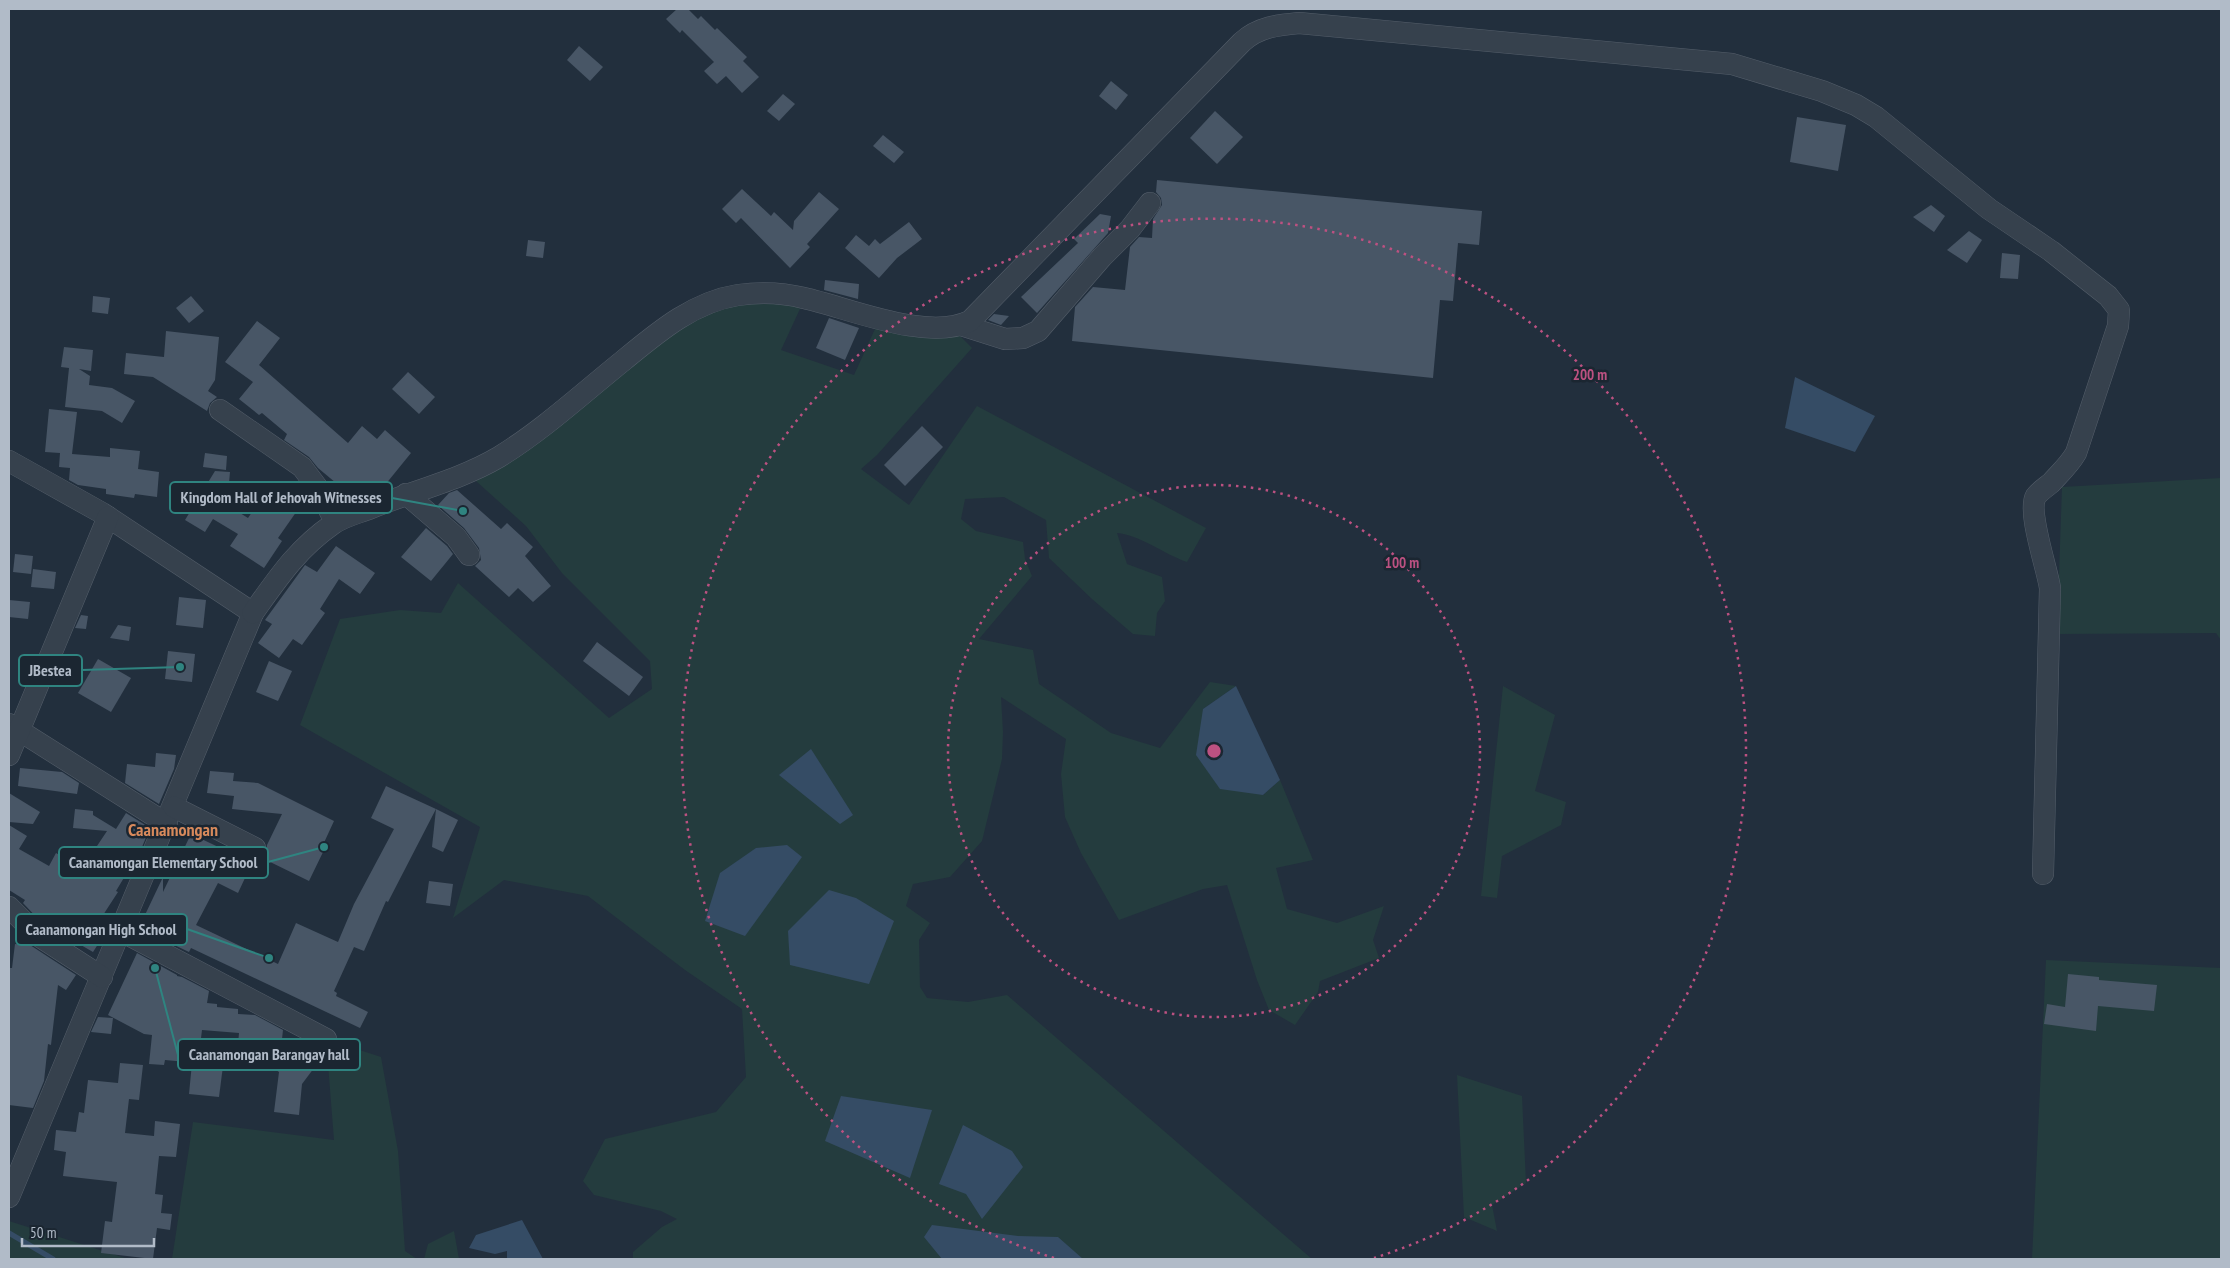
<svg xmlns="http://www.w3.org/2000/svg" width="2230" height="1268" font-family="'PT Sans Narrow',sans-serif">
<rect width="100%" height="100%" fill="#222f3d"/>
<g fill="#243c3e">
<path d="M 725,298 L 805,298 L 781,350 L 854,375 L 880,318 L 951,327 L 972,348 L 877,455 L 861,469 L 909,505 L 977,406 L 1206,528 L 1187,562 C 1164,554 1140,535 1117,533 L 1127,564 L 1162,577 L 1165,601 L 1157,613 L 1155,636 L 1133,634 L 1092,599 L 1049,558 L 1046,520 L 1004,497 L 965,499 L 961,519 L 976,531 L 1023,542 L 1025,559 L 1032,576 L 979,639 L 1033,650 L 1039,684 L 1111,733 L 1160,748 L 1210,682 L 1236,686 L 1203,709 L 1263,795 L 1280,780 L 1313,860 L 1276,868 L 1287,909 L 1337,923 L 1384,906 L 1373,940 L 1379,958 L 1320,981 L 1318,992 L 1295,1025 L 1269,1010 L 1257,980 L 1227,885 L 1203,889 L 1119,920 L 1081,853 L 1065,817 L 1061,774 L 1066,739 L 1001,697 L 1003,732 L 1002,759 L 982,841 L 950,877 L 913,884 L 906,906 L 930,923 L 919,940 L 920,987 L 927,998 L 968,1002 L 1007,995 L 1312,1259 L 633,1259 L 633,1252 L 662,1227 L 677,1219 L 661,1211 L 594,1195 L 583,1181 L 605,1139 L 716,1112 L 746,1077 L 742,1009 L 685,970 L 588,896 L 504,880 L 453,918 L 480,827 L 300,725 L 340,619 L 400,610 L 441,613 L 458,583 L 609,718 L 652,689 L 650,661 L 562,573 L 526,526 L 466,472 Z"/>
<path d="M 2221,478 L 2221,640 L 2216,633 L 2057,634 L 2062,487 Z"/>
<path d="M 1503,686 L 1555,715 L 1535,791 L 1566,802 L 1561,825 L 1502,856 L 1497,898 L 1481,896 Z"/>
<path d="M 2046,960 L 2221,968 L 2221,1259 L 2032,1259 Z"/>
<path d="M 326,1039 L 381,1057 L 398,1151 L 405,1251 L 417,1259 L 172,1259 L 193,1122 L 334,1140 Z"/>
<path d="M 1457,1075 L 1522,1096 L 1526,1183 L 1492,1205 L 1497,1231 L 1464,1217 Z"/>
<path d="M 9,1221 L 128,1259 L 9,1259 Z"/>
<path d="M 454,1231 L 459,1259 L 424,1259 L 428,1244 Z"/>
</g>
<g fill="#354c65">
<path d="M 1795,377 L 1875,416 L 1855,452 L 1785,428 Z"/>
<path d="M 1236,686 L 1280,780 L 1263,795 L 1220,789 L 1196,755 L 1203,709 Z"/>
<path d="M 811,749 L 853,815 L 840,824 L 779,775 Z"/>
<path d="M 787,845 L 802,857 L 745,936 L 705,921 L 720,873 L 756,848 Z"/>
<path d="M 829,890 L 856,898 L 894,921 L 869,984 L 790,965 L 788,931 Z"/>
<path d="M 841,1096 L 932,1110 L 910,1178 L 825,1141 Z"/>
<path d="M 963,1125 L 1012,1151 L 1023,1167 L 982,1219 L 966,1194 L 939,1184 Z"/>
<path d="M 522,1220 L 543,1259 L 507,1259 L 507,1251 L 495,1254 L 469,1248 L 476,1235 Z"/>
<path d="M 932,1225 L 1018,1236 L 1058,1237 L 1083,1259 L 942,1259 L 924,1237 Z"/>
</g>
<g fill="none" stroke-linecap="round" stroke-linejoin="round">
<path stroke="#354c65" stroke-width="5.5" d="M 9,1233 L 53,1259"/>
</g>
<g fill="#485666">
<path d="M 677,9 L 688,9 L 698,19 L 701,16 L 715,30 L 717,28 L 747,57 L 743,61 L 759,77 L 742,93 L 726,76 L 717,84 L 704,71 L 714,62 L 682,30 L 680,33 L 666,19 Z"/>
<path d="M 579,46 L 603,67 L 590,81 L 567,60 Z"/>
<path d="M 1111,81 L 1128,95 L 1116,110 L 1099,96 Z"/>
<path d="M 783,94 L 795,104 L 779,121 L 767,111 Z"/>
<path d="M 1215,111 L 1243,137 L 1217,164 L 1190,138 Z"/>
<path d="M 1797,117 L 1846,125 L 1838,171 L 1790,162 Z"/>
<path d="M 883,135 L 904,152 L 894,163 L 873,146 Z"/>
<path d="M 1157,180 L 1482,211 L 1479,245 L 1458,243 L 1453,301 L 1440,300 L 1433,378 L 1072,341 L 1075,307 L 1093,287 L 1125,290 L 1130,247 L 1139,237 L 1152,238 L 1153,219 L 1162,205 L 1161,198 L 1156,192 Z"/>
<path d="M 742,189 L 771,216 L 774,212 L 793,230 L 794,221 L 819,192 L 839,209 L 807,244 L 810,247 L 790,268 L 741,218 L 736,223 L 722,209 Z"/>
<path d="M 1931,205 L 1945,216 L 1934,232 L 1913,217 Z"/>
<path d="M 1100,214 L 1111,216 L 1108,233 L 1037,313 L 1021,297 L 1078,243 L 1074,239 Z"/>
<path d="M 909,222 L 922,239 L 897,258 L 879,278 L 845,248 L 856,235 L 869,246 L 875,239 L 880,244 Z"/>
<path d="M 1969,231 L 1982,240 L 1967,263 L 1947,250 Z"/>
<path d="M 528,240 L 545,242 L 543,258 L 526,256 Z"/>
<path d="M 2002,253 L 2020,255 L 2018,279 L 2000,278 Z"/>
<path d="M 825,280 L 859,284 L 858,299 L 824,290 Z"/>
<path d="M 93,296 L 110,298 L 108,314 L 92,312 Z"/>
<path d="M 191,296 L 204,311 L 189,323 L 176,308 Z"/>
<path d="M 994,314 L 1009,316 L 1001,325 L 988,320 Z"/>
<path d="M 829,318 L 859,328 L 845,360 L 816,348 Z"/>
<path d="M 257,321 L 280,338 L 259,365 L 348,443 L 362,426 L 377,439 L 385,430 L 411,453 L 385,485 L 387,486 L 384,490 L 363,498 L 358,494 L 354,498 L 318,468 L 309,457 L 284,440 L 287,434 L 262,413 L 259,415 L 239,399 L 253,382 L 225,362 Z"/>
<path d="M 166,331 L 219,337 L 215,380 L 208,391 L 217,397 L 210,403 L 207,411 L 153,377 L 124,374 L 126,353 L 164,357 Z"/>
<path d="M 64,347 L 93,350 L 91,371 L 79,369 L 90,376 L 89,385 L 112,388 L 135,401 L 122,423 L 102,411 L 65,407 L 69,368 L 61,367 Z"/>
<path d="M 408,372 L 435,397 L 419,414 L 392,389 Z"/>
<path d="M 49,409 L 77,412 L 72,454 L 110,457 L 110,448 L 140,451 L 138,469 L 159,472 L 157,497 L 135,494 L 134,498 L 106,494 L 106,489 L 78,485 L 69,480 L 70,468 L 59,467 L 60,453 L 45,452 Z"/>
<path d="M 922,426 L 943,447 L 905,486 L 884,465 Z"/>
<path d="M 205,453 L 227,456 L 226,470 L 203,467 Z"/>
<path d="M 215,471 L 230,472 L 227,505 L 248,518 L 269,487 L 299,508 L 278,538 L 282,541 L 264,568 L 230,546 L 238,534 L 213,519 L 205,532 L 185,520 Z"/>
<path d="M 457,490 L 501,529 L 507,523 L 533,547 L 525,556 L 551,586 L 533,602 L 518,588 L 509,597 L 475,566 L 481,560 L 479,548 L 464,528 L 438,505 L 449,493 Z"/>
<path d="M 426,528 L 447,546 L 453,554 L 431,581 L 401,557 Z"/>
<path d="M 336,546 L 375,573 L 360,594 L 339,579 L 320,609 L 325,613 L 302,645 L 293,639 L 279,658 L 258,643 L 272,624 L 265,620 L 305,565 L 317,572 Z"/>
<path d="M 15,554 L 33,556 L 31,574 L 13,572 Z"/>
<path d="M 33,569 L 56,572 L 54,589 L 31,587 Z"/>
<path d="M 179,597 L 206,600 L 203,628 L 176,625 Z"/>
<path d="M 9,600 L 30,602 L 28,619 L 9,617 Z"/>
<path d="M 81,615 L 88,616 L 86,629 L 75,628 Z"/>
<path d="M 118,625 L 131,627 L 129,641 L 110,638 Z"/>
<path d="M 597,642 L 643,677 L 629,696 L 583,661 Z"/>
<path d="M 168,651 L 195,654 L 192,682 L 165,679 Z"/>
<path d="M 98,659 L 131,678 L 111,712 L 78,693 Z"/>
<path d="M 269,661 L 292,671 L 278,701 L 256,692 Z"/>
<path d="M 156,753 L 176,755 L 174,769 L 159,804 L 125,783 L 127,764 L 155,767 Z"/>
<path d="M 20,768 L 62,772 L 79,783 L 77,794 L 18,786 Z"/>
<path d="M 210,771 L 234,773 L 233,781 L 258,783 L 334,821 L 322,847 L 325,848 L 309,881 L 262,858 L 266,853 L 267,845 L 282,814 L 232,809 L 234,796 L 207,793 Z"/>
<path d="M 386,786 L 436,809 L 388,902 L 386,901 L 364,951 L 354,947 L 334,991 L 337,993 L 336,996 L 368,1012 L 360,1028 L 191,948 L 189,952 L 168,942 L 173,931 L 144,917 L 163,877 L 163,892 L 191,834 L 252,863 L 238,893 L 218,883 L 196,925 L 278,964 L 296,923 L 338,942 L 354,904 L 394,829 L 371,818 Z"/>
<path d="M 9,793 L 40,812 L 33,824 L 9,822 Z"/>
<path d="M 75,809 L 93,811 L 93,815 L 116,829 L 126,813 L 150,828 L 134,866 L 131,866 L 116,891 L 118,892 L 92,932 L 102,938 L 93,952 L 41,922 L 23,903 L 25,900 L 9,890 L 9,825 L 27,836 L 19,849 L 49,866 L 56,853 L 87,871 L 101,848 L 97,846 L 107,831 L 73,828 Z"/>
<path d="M 436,809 L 458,820 L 443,852 L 432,847 Z"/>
<path d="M 429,881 L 453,884 L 450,906 L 426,903 Z"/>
<path d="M 15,944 L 30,945 L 76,975 L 66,990 L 58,985 L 51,1045 L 48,1044 L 44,1081 L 33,1108 L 9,1105 L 9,968 L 12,968 Z"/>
<path d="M 137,953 L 177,975 L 177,976 L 182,977 L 209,991 L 207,1003 L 217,1004 L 217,1007 L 238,1009 L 238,1014 L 255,1015 L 283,1030 L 281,1048 L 238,1044 L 239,1033 L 202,1030 L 198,1063 L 165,1060 L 164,1065 L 149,1064 L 152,1035 L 144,1034 L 108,1015 Z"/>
<path d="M 2068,974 L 2099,977 L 2099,980 L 2157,985 L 2154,1011 L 2098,1006 L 2096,1031 L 2044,1024 L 2047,1004 L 2065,1007 Z"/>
<path d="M 98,1017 L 113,1018 L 111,1034 L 91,1032 Z"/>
<path d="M 286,1049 L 314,1068 L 302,1084 L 299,1115 L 274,1112 L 279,1072 L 273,1068 Z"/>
<path d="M 120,1063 L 143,1065 L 139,1100 L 129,1099 L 125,1133 L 154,1136 L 155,1121 L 180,1124 L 176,1157 L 159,1156 L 155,1194 L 163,1195 L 161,1213 L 172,1214 L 170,1230 L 157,1228 L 153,1259 L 101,1253 L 105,1221 L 112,1222 L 117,1182 L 63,1176 L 66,1152 L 54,1150 L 56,1130 L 76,1132 L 79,1112 L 84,1113 L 88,1080 L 118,1083 Z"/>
<path d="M 192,1063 L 223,1066 L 219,1097 L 189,1094 Z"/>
</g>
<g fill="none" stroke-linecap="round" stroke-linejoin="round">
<defs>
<g id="minor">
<path d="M 961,325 L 1005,339 L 1023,338 L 1038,331 L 1102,257 L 1130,229 L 1150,203"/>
<path d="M 220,410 L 302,467 L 320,491 L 335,522"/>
<path d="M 9,461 L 102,513 L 253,613 L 9,1197"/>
<path d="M 406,494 L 456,537 L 469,555"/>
<path d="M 253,613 C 278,578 297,549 333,524 C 344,516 359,513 371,508 C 413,491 460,480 499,457 C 543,430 583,393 624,360 C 658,332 693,302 738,295 C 759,292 784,293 804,298 C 849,308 927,342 970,321 L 1242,42 C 1258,27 1278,25 1299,23 L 1732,64 L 1822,91 L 1856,105 L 1876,117 L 1989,209 L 2051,251 L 2108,296 L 2119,310 L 2118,326 L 2076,453 C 2069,465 2060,473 2051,483 C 2046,487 2040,491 2036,496 C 2027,511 2047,568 2050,588 L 2043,874"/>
<path d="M 9,724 L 167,824"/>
<path d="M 9,755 L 108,517"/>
<path d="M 174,807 L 255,848"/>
<path d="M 9,907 L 37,935 L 102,977"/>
<path d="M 121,931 L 326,1039"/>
</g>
</defs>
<use href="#minor" stroke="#545e6a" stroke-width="22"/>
<use href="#minor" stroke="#36414d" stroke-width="21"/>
</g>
<g fill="none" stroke="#bc5181" stroke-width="2.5" stroke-dasharray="2.5 5">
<circle cx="1214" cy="751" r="266"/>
<path d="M1054 1258A532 532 0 1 1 1374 1258"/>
</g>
<g text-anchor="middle" stroke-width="5" stroke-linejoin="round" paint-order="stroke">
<g font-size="18" font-weight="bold" fill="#d88a5c" stroke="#1b2631">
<text x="173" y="836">Caanamongan</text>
</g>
</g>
<circle cx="1214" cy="751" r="8" fill="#bc5181" stroke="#1b2631" stroke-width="2.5"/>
<g font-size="15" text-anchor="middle" font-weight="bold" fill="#bc5181" stroke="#1b2631" stroke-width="5" stroke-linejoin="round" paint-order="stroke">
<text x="1590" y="380">200 m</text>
<text x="1402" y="568">100 m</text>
</g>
<path fill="none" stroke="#2f8480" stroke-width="2" d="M463 511L392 498M180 667L82 670M324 847L268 862M269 958L187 929M155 968L178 1055"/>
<g fill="#2f8480" stroke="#1b2631" stroke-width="2">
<circle cx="463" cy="511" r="5"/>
<circle cx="180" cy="667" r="5"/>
<circle cx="324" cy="847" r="5"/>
<circle cx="269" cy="958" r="5"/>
<circle cx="155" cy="968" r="5"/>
</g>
<g fill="#1b2631" stroke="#2f8480" stroke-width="2">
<rect x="170" y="482" width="222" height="31" rx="5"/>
<rect x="19" y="655" width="63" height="31" rx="5"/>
<rect x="59" y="847" width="209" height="31" rx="5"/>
<rect x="16" y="914" width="171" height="31" rx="5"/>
<rect x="178" y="1039" width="182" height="31" rx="5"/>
</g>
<g font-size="16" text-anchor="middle" font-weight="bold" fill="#b1bbc8">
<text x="281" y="503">Kingdom Hall of Jehovah Witnesses</text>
<text x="50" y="676">JBestea</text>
<text x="163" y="868">Caanamongan Elementary School</text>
<text x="101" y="935">Caanamongan High School</text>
<text x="269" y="1060">Caanamongan Barangay hall</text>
</g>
<rect width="2230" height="1268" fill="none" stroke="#b1bbc8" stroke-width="20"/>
<path d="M22 1238v8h132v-8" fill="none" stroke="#b1bbc8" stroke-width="2.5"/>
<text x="30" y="1238" font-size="15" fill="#b1bbc8" stroke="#1b2631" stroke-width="4" paint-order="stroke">50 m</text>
</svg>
